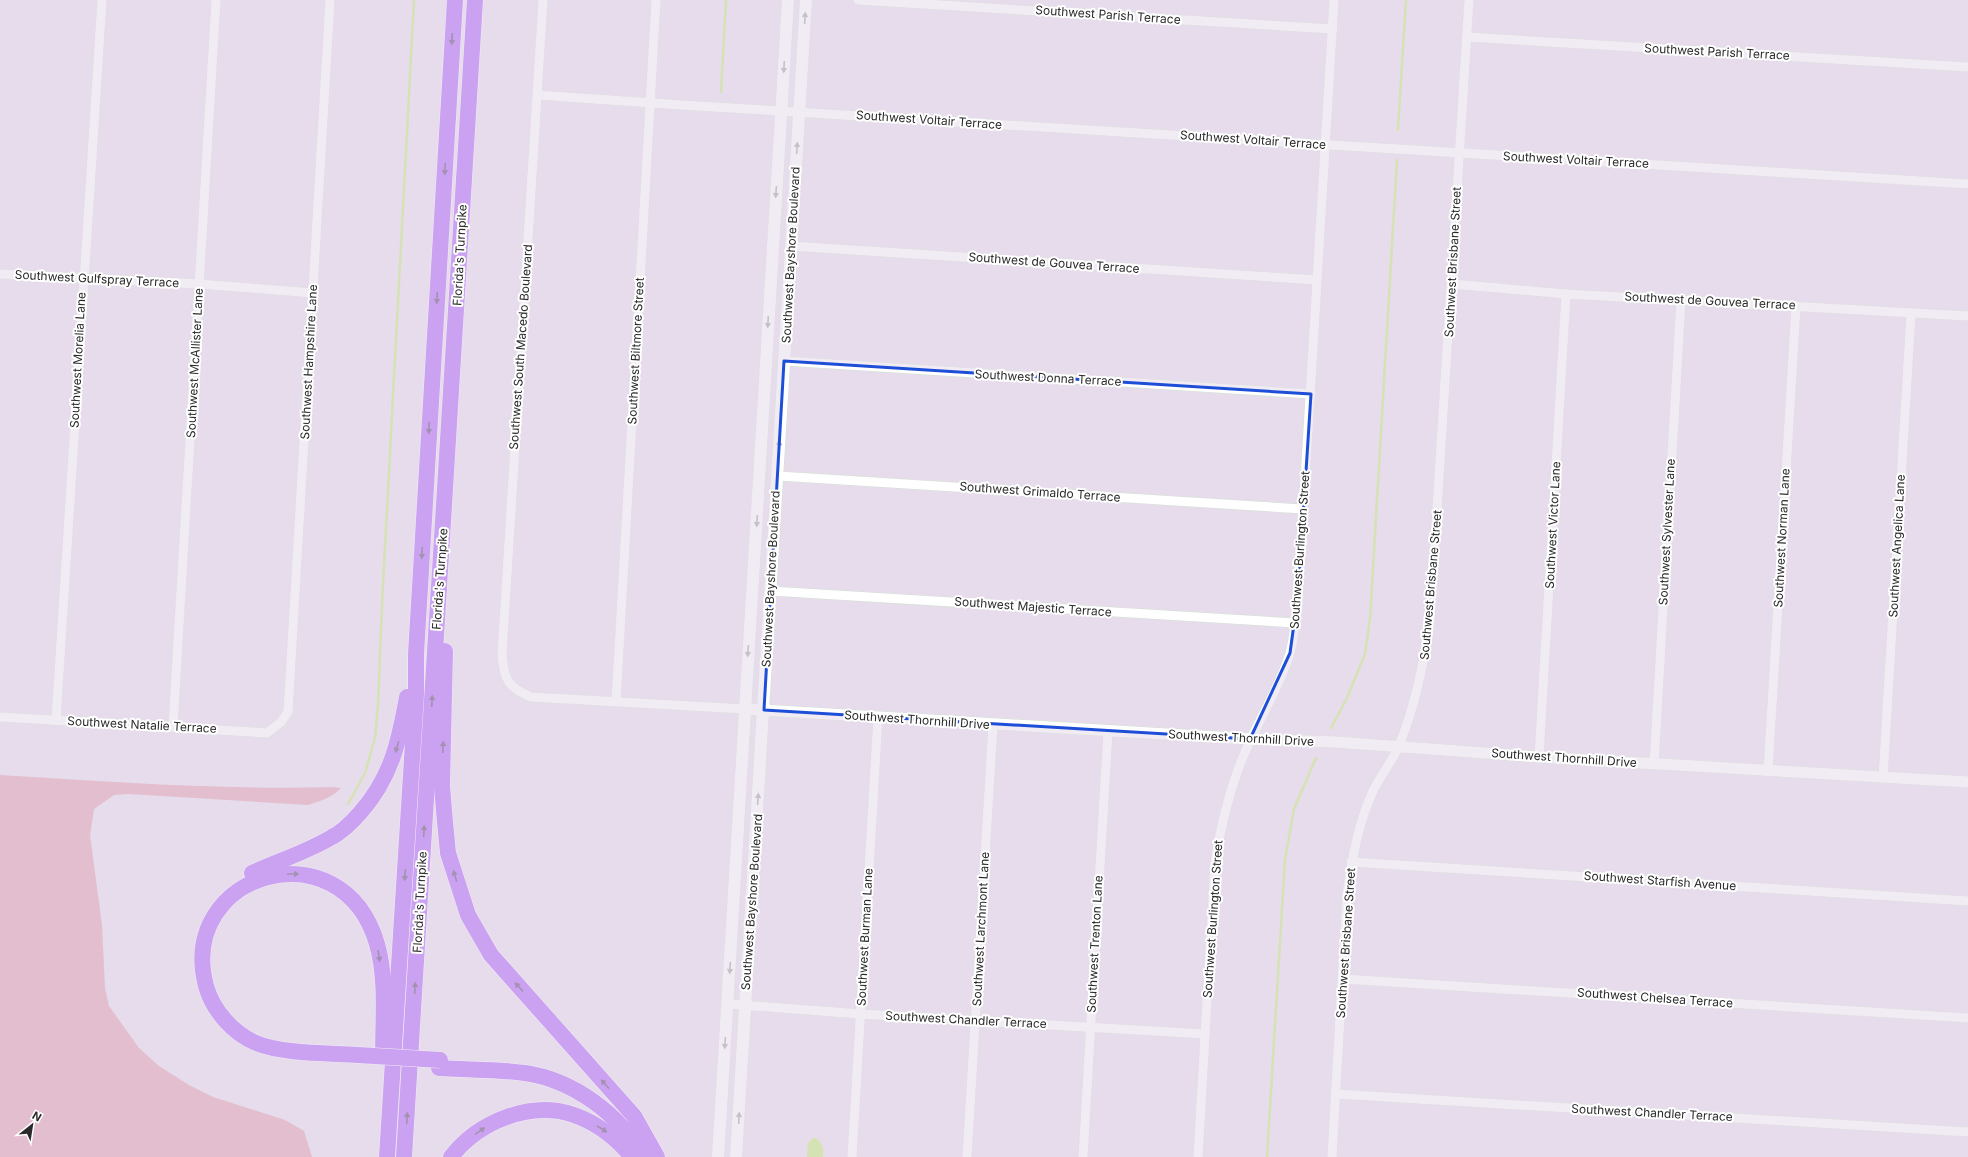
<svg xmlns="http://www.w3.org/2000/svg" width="1968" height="1157" font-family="Inter,sans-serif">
<rect width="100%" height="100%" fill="#e6dceb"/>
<path fill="#e09aac" d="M 0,775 C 111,782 221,790 332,787 L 341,788 C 332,798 320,801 308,805 L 129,794 L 114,795 L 94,809 L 90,835 L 102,925 L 105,988 L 109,1006 L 139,1048 L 159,1066 L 189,1085 L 213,1097 L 285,1120 L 304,1131 L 312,1157 L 0,1157 Z"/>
<path fill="#c0ea72" d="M 814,1137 C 822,1142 824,1147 823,1157 L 807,1157 L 808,1143 Z"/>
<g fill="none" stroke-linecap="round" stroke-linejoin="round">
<g stroke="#c0ea72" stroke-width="2.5">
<path d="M 721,92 L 726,0"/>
<path d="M 1398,130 L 1406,0"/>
<path d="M 1331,728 L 1347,698 L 1365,654 L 1370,619 L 1397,160"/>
<path d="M 348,804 L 365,773 L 375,738 L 378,706 L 382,604 L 414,0"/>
<path d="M 1267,1157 L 1285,860 L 1294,809 L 1316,758"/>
</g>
<defs>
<g id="minor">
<path d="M 543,0 L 502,654 C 504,679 507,687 531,697 L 744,709"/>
<path d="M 858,0 L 1333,29"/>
<path d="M 1466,37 L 1968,67"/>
<path d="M 538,95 L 681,105 L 1968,184"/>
<path d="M 791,246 L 1317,280"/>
<path d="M 0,274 L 199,284 L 313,293"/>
<path d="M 1452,284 L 1566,294 L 1968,316"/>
<path d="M 784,361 L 1311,394"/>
<path d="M 778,476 L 1303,509"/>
<path d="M 770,591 L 1295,623"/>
<path d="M 616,702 L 656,0"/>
<path d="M 0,717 L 267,733 L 281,722 L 288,712 L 330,0"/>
<path d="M 56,720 L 102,0"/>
<path d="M 173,726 L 216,0"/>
<path d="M 1539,757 L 1566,294"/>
<path d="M 1654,764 L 1681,300"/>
<path d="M 1768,771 L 1796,306"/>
<path d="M 1883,777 L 1911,314"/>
<path d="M 1351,862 L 1968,901"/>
<path d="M 1343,979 L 1968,1018"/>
<path d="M 728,1004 L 861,1014 L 1205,1034"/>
<path d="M 1336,1094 L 1968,1132"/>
<path d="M 852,1157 L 878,717"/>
<path d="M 967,1157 L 993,724"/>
<path d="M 1083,1157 L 1108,731"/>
<path d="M 1198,1157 L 1215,862 C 1222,819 1232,778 1251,739 C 1264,711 1281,683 1290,653 C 1295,635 1296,614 1298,595 L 1334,0"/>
<path d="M 1332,1157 L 1347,894 C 1352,859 1358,824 1373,791 C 1380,776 1392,762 1399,746 C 1415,706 1424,663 1430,620 L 1469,0"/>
</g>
<path id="tertiary" d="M 744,709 L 1250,739 L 1335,742 L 1539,757 L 1968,782"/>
<g id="secondary">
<path d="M 718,1157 L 788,0"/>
<path d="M 736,1157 L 806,0"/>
</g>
<g id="motorway">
<path d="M 445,651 L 442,786 L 445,822 L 448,853 L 468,915 L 491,955 L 634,1116 L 657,1157"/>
<path d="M 252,873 C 278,861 307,852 332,837 C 342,832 352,822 360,813 C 391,778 399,742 407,697"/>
<path d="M 358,1055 C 329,1053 282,1054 256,1043 C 233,1033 213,1011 206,986 C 176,872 342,824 377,944 C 387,979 383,1019 383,1055"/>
<path d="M 439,1068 C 468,1070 497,1069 525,1073 C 573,1080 620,1114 643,1157"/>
<path d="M 387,1157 L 416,695 L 416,654 L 455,0"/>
<path d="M 404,1157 L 475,0"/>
<path d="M 451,1157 C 478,1122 530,1100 574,1115 C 597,1123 617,1139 632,1157"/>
</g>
</defs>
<use href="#minor" stroke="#d3e2d1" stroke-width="10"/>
<use href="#tertiary" stroke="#d3e2d1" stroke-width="12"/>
<use href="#secondary" stroke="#d3e2d1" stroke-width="13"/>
<use href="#motorway" stroke="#fff" stroke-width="17"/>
<use href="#minor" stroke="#fff" stroke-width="9"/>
<use href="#tertiary" stroke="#fff" stroke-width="11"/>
<use href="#secondary" stroke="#fff" stroke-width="12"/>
<use href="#motorway" stroke="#ac5af9" stroke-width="16"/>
<defs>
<path id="motorway-bridge" d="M 358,1055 L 440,1060"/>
</defs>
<use href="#motorway-bridge" stroke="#fff" stroke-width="17" stroke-linecap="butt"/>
<use href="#motorway-bridge" stroke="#ac5af9" stroke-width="16"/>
</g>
<defs><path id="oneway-solid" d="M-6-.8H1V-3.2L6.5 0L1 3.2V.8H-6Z"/></defs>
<g fill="#9f9f9f">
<use href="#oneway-solid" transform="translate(805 18) rotate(-87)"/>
<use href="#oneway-solid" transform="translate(784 67) rotate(93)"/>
<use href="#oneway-solid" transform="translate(797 148) rotate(-87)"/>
<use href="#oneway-solid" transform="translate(776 192) rotate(94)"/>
<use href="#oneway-solid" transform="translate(768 322) rotate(93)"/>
<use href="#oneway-solid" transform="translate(779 446) rotate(-87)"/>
<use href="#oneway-solid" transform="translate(757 521) rotate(93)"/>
<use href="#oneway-solid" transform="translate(748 651) rotate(94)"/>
<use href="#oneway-solid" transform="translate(758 799) rotate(-86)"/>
<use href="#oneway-solid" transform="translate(730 968) rotate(93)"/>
<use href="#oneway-solid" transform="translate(725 1043) rotate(94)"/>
<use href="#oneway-solid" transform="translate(739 1118) rotate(-87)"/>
</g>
<g fill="#513868">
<use href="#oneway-solid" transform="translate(452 39) rotate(93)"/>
<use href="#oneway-solid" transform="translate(445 169) rotate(93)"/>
<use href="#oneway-solid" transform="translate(437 298) rotate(93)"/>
<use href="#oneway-solid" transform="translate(429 428) rotate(93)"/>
<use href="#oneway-solid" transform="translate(422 553) rotate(93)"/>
<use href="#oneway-solid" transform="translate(432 701) rotate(-87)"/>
<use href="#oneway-solid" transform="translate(397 747) rotate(106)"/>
<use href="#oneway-solid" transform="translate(443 747) rotate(-88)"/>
<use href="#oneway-solid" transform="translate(424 831) rotate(-87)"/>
<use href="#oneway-solid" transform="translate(293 874)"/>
<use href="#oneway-solid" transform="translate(405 875) rotate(94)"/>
<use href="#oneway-solid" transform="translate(455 876) rotate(-106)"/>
<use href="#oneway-solid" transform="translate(379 956) rotate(81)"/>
<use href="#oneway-solid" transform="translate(519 987) rotate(-132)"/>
<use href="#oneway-solid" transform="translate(415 988) rotate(-87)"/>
<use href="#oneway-solid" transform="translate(605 1084) rotate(-132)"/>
<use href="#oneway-solid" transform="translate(407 1118) rotate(-87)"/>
<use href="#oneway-solid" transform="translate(602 1129) rotate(32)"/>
<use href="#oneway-solid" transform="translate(480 1131) rotate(-34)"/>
</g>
<path d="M0 0H1968V1157H0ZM 784,361 L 1311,394 L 1298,595 L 1290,653 L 1250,739 L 764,710 Z" fill="#e6dceb" fill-opacity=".55" fill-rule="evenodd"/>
<path fill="none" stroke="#1d4ed8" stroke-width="3" stroke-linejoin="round" d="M 784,361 L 1311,394 L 1298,595 L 1290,653 L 1250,739 L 764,710 Z"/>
<g text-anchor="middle" stroke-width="4" stroke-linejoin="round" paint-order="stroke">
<g font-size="12" fill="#2a2a2a" stroke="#fff">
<text transform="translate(1108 15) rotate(4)" y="4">Southwest Parish Terrace</text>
<text transform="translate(1717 52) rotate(3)" y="4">Southwest Parish Terrace</text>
<text transform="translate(929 120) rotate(4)" y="4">Southwest Voltair Terrace</text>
<text transform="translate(1253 140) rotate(4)" y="4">Southwest Voltair Terrace</text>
<text transform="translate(1576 160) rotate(3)" y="4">Southwest Voltair Terrace</text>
<text transform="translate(460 255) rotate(-87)" y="4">Florida's Turnpike</text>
<text transform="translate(791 255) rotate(-87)" y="4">Southwest Bayshore Boulevard</text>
<text transform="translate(1453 262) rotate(-87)" y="4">Southwest Brisbane Street</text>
<text transform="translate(1054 263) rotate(4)" y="4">Southwest de Gouvea Terrace</text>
<text transform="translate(97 279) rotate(3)" y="4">Southwest Gulfspray Terrace</text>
<text transform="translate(1710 301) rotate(3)" y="4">Southwest de Gouvea Terrace</text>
<text transform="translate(521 347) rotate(-86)" y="4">Southwest South Macedo Boulevard</text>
<text transform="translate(636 351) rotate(-87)" y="4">Southwest Biltmore Street</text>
<text transform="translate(78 360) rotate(-87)" y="4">Southwest Morelia Lane</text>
<text transform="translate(309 362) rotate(-87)" y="4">Southwest Hampshire Lane</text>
<text transform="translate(195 363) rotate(-87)" y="4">Southwest McAllister Lane</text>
<text transform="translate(1048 378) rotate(3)" y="4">Southwest Donna Terrace</text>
<text transform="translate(1040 492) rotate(4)" y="4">Southwest Grimaldo Terrace</text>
<text transform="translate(1553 525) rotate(-87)" y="4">Southwest Victor Lane</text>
<text transform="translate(1667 532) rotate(-87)" y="4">Southwest Sylvester Lane</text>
<text transform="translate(1782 538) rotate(-87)" y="4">Southwest Norman Lane</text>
<text transform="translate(1897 546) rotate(-87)" y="4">Southwest Angelica Lane</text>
<text transform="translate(1300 550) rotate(-86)" y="4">Southwest Burlington Street</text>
<text transform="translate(440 579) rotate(-86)" y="4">Florida's Turnpike</text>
<text transform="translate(771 579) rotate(-87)" y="4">Southwest Bayshore Boulevard</text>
<text transform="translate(1431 585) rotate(-85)" y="4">Southwest Brisbane Street</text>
<text transform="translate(1033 607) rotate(4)" y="4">Southwest Majestic Terrace</text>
<text transform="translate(917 720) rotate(4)" y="4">Southwest Thornhill Drive</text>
<text transform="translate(142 725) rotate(3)" y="4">Southwest Natalie Terrace</text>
<text transform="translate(1241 738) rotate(3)" y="4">Southwest Thornhill Drive</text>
<text transform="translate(1564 758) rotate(4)" y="4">Southwest Thornhill Drive</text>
<text transform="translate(1660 881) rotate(4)" y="4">Southwest Starfish Avenue</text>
<text transform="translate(420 902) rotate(-87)" y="4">Florida's Turnpike</text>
<text transform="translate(752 902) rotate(-86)" y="4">Southwest Bayshore Boulevard</text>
<text transform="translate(1213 919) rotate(-86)" y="4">Southwest Burlington Street</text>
<text transform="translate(981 929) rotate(-87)" y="4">Southwest Larchmont Lane</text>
<text transform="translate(865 937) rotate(-87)" y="4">Southwest Burman Lane</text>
<text transform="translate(1346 943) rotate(-86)" y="4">Southwest Brisbane Street</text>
<text transform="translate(1095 944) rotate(-87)" y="4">Southwest Trenton Lane</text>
<text transform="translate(1655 998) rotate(4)" y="4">Southwest Chelsea Terrace</text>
<text transform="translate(966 1020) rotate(3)" y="4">Southwest Chandler Terrace</text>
<text transform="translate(1652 1113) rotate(3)" y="4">Southwest Chandler Terrace</text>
</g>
</g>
<g transform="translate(32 1125) rotate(30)" stroke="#ffffff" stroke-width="3" paint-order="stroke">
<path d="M0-3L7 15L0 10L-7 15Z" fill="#2a2a2a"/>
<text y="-6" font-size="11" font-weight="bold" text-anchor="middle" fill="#2a2a2a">N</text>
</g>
</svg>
